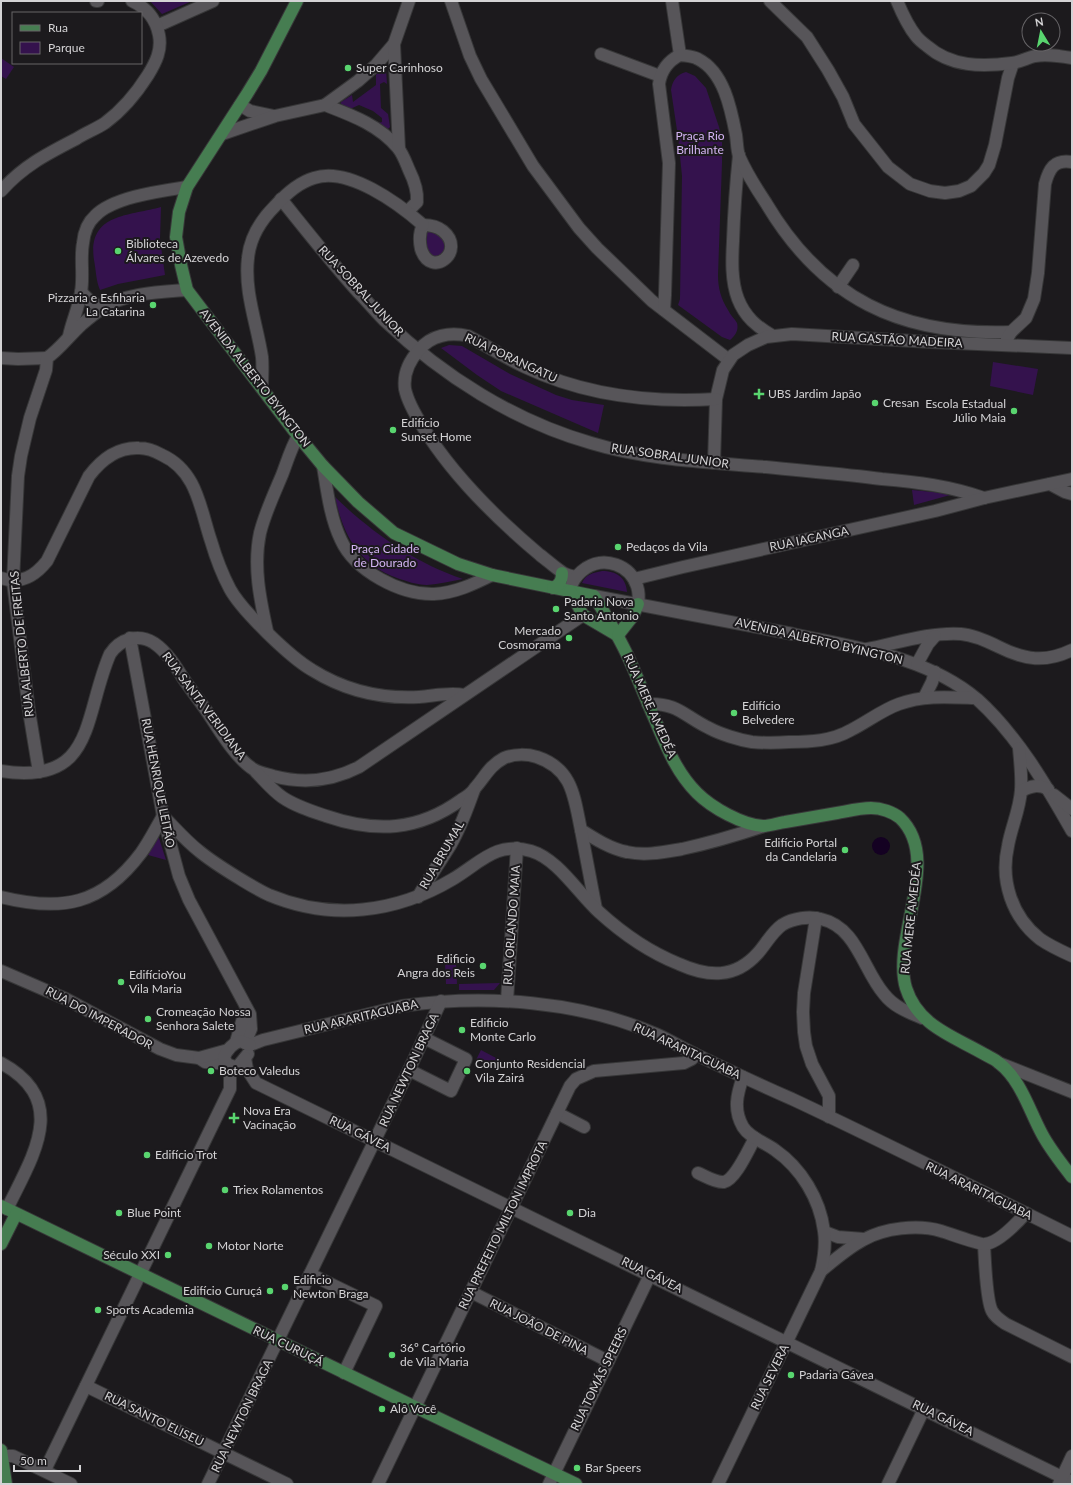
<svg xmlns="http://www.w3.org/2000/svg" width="1073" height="1485" font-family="Lato,sans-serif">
<rect width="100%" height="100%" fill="#1c1a1d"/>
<g fill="#34124d">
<path d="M 150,1 L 192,1 L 162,14 Z"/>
<path d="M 1,58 L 14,67 L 6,79 L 1,76 Z"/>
<path d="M 382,67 L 385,67 L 386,70 L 387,84 L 384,82 L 380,84 L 381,108 L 388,114 L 390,127 L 388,129 L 378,123 L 382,122 L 382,118 L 373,111 L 359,105 L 350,109 L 341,105 L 341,102 L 352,95 L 353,102 L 376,85 L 376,75 Z"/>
<path d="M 686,72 L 695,76 L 706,88 L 719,127 L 722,140 L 722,163 L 718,275 C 718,288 721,299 728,310 C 730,315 735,319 737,323 C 739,330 735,336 730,340 L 722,337 L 678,305 L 680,299 L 682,176 L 678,137 L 671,90 C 672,81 677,74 686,72 Z"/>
<path d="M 161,207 L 160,239 L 165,275 L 118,284 L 100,290 C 96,281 96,270 94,260 C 87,213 130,216 161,207 Z"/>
<path d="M 428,228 L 446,239 L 444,257 L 427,257 L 423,231 Z"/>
<path d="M 449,345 L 462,346 L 510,374 L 556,395 L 572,400 L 604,405 L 598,433 L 501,391 L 477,375 L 441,348 Z"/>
<path d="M 993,362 L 1038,369 L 1033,395 L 990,386 Z"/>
<path d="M 912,490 L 954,494 L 914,505 Z"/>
<path d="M 335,497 C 371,532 415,563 463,579 C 451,581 439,584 427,585 C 417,585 406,581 397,578 C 359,564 343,535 335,497 Z"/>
<path d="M 602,571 C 616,571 626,577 627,592 L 582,583 C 586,574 593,573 602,571 Z"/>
<path d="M 158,835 L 166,860 L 148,855 Z"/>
<path d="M 456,962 L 457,984 L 446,984 L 445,963 Z"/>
<path d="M 500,983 L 494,990 L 459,990 L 459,984 Z"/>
<path d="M 481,1050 L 498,1059 L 493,1069 L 476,1060 Z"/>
</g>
<circle fill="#140122" cx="881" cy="846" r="9"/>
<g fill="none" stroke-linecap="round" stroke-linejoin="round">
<defs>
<g id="minor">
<path d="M 96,1 L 98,1"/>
<path d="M 451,1 L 470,56 L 481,79 L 533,166 L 579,228 L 597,248 L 652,301 L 729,360"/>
<path d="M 672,1 L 680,55"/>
<path d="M 770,1 L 807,37 L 828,70 L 843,97 L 854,124 L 888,167 L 910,184 L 930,191 L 945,193 L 959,191 L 971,186 L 984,173 L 989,165 L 995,145 L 1008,78 L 1013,63"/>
<path d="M 897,1 C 902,13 908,26 916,36 C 919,40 923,43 927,46 C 951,67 982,67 1012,63 C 1020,62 1027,58 1035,56 C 1048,54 1060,56 1072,58"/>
<path d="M 157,26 L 213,1"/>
<path d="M 601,54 L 660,76"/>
<path d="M 240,105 L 250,111 L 274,116"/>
<path d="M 325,105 C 351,115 379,125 398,148 C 403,154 406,163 409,170 C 414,180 418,190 417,202 L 408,211"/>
<path d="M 222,134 L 275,116 L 325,105 L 358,81 L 376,65 L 394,44"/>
<path d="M 399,149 L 394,44 L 409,1"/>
<path d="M 739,155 C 736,184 734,212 733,241 C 732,259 731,281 738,299 C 745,317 757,327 773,336"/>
<path d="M 1,191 C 23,166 47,154 76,139 C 85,133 96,129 105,123 C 124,109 136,94 148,75 C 156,62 162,50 159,35 C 156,19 147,8 132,1"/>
<path d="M 281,199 C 306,230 331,262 358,292 C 367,301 376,312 385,321 C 443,376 514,421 591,443 C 647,460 707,462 766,467 C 804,471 843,474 882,479 C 917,482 950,486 984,498"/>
<path d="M 423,225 C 431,225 437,226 443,231 C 467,251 431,280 421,249 C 419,240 419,233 423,225 Z"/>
<path d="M 838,287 L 853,265"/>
<path d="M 81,292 L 91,302 L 103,307"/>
<path d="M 664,310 L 665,295 L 669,163 L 659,84 C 661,70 668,61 680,55 C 686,56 693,56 698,59 C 724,72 731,109 736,135 C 737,142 737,150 739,156 C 746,172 756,188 766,203 C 823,299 901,336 1011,332"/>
<path d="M 69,336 C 72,321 79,307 81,292 C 84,276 80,259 83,243 C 84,233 87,223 95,216 C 113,197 161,191 187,187"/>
<path d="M 1007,339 L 1011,332 L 1026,318 L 1034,299 L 1038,273 L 1045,184 C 1049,169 1054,159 1072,162"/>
<path d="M 1,358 L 18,359 L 47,358"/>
<path d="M 262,387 C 262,377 263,367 262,357 C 257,324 244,292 248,258 C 250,237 260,221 275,206 C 285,195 300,182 314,178 C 348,166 399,204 423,225"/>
<path d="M 714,463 L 716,399 L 723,370 L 733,355 L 748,345 L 766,337 L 792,334 L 931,342 L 1072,348"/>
<path d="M 323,466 C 327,490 330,517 341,540 C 355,571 401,595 434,594 C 455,593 474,584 492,575"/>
<path d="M 1050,484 L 1065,492 L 1072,494"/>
<path d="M 576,577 C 571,576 566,575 562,572 C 554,567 547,560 540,555 C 496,518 453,476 423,427 C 416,416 408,403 405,389 C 403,374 410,360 419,350 C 431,335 450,332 468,336 C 487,346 506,358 525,367 C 584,395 651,403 716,399"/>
<path d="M 1,578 C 21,585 35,576 47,561 L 89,476 C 101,460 118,447 139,448 C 148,448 155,451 162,455 C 197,471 200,508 211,541 C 216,558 222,574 230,589 C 242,611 290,657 312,670 C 344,690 381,699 419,697 C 434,696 449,692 464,695"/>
<path d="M 634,579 L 683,567 L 935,511 L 984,498 L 1072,479"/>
<path d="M 572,584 C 575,577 580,572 586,568 C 605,556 630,565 637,586 C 639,592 639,598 638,604"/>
<path d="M 594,596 C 660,609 727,621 793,634 C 856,648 926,656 977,699 C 1017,735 1046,785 1072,831"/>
<path d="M 267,631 C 260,599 253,566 260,533 C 265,513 274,494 282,475 C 287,462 291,448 298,436"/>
<path d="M 130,638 L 163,816 L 179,876 L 189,900 L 250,1014 L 251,1029 L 245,1043"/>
<path d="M 867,649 C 897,643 930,632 961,634 C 974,635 987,641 999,647 C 1025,660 1045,663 1072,650"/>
<path d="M 917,664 L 928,644 L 935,636"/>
<path d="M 924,698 L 932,682 L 935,672"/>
<path d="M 648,704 C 678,703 684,716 709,728 C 720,734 739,740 752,742 C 764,743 777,743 789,742 C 810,742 832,741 851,730 C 867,722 882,710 899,704 C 923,695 949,697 974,698"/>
<path d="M 1019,748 C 1020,761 1022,776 1021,790 C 1020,809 1011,828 1008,846 C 1000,881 1012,917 1040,939 C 1050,946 1061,951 1072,956"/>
<path d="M 1,771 C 96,786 83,716 110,654 C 120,639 138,633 154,643 C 167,652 175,665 183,678 C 191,690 200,701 208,713 C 219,730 236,758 253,769 C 259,773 267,774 273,776 C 303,784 332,781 359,767 L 583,615"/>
<path d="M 39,772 L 29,711 L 13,582 L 18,476 L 21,456 L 30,418 L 46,370 L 47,358 C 60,349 69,336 81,325 C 88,319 95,313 103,308 C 125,293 161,292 187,290"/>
<path d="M 256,772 C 264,780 272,790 282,797 C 295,806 311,811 326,816 C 376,833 418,831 461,800 C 466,797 472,793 475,788 C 485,777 489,766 504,758 C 514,754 527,754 537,757 C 573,769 574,797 581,830 C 595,839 611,849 627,852 C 646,856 664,852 682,849 C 710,843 737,835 764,826"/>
<path d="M 1021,791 C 1031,786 1038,784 1048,789"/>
<path d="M 1054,795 L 1072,809"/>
<path d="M 581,830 L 596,909"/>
<path d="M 1,897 C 62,912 102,905 141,853 C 149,842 156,828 163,816 C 175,828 186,841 199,851 C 211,861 224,869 237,877 C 247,883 258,890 269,895 C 331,921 396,913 453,879 C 480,863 496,841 531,851 C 558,859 578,893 599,912 C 622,933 649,952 679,964 C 708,977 735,979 758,953 C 766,944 772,932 782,925 C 793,918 809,916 821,919 C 857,927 863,970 884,994 C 894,1007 908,1012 922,1018"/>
<path d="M 418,897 C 428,879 440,862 451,844 C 461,827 467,809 474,790"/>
<path d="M 816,918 L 804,993 L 803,1012 L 804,1032 L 806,1046 L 812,1064 L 829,1096 L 829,1117"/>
<path d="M 1,971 L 66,999 L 160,1049 L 176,1055 L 199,1058 L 205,1062 L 227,1064 L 235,1067 L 239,1065 L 248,1054"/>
<path d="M 507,1001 L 517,848"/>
<path d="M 236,1042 L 246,1008"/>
<path d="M 250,1045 L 263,1040 L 402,1006 C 485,994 581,1001 658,1035 C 671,1041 684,1049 697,1055 C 728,1070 760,1085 792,1099 C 886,1143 979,1190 1072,1236"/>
<path d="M 199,1058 L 228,1050"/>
<path d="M 245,1058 L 247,1069 L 256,1083 L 1072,1482"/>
<path d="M 1,1063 C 71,1101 32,1157 7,1209"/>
<path d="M 999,1063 L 1072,1092"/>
<path d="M 409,1070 L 451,1091 L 466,1059 L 424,1038"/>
<path d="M 557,1113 L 584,1127"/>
<path d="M 698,1173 C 705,1176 716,1183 724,1182 C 736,1179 749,1148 755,1138"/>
<path d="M 825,1232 L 838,1237 L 864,1239"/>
<path d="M 984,1245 C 985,1259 986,1300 992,1311 C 995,1317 1000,1320 1006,1324 L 1072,1357"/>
<path d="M 821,1271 C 834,1260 848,1248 863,1240 C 884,1228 918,1224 941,1231 C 948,1233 980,1245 985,1244 C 998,1243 1017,1223 1026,1213"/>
<path d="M 310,1274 L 376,1306 L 344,1373"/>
<path d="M 471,1292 L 608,1361"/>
<path d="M 86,1386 L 287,1484"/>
<path d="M 2,1456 L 13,1456 L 71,1484"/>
<path d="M 45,1470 L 230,1089 L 230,1074 L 224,1057 C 227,1050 232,1044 240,1041 L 250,1045"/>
<path d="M 208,1484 L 409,1070 L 441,1001"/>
<path d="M 378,1484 L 570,1086 L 576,1079 L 594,1071 L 684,1063 L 692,1059 L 695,1054"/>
<path d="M 549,1484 L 650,1275"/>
<path d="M 718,1484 L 821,1271 C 824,1258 826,1244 824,1231 C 820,1199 801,1168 775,1150 C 764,1142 750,1138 743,1127 C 733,1110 737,1094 743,1077"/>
<path d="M 888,1484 L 924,1409"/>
<path d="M 1059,1484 L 1072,1456"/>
</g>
<g id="major">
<path d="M 297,1 L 261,71 L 247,94 L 187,187 L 179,212 L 176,237 L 181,265 L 187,290 L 295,432 L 323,466 L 358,502 L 394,533 L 458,564 L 492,575 L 594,596 C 607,617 620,638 630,661 C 639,681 647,702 656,722 C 667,748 677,773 697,793 C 712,808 743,825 763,826 C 770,826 778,823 785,822 C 802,819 819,816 837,813 C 848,811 860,808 871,808 C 881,808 893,812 900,818 C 943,859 891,938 906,988 C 918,1026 953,1036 984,1054 C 989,1057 995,1059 999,1063 C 1021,1080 1029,1110 1042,1134 C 1050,1149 1061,1163 1072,1177"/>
<path d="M 553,588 C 560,585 562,580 562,573"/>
<path d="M 570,591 L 583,615 L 617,635"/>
<path d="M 618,635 L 633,616 L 638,604"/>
<path d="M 1,1206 L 415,1407 L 576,1484"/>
<path d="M 1,1244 L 16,1214"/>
<path d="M 1,1450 L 6,1484"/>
</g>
</defs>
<use href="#minor" stroke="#373738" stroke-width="14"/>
<use href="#major" stroke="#373738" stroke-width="14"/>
<use href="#minor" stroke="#575559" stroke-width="12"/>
<use href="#major" stroke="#467d51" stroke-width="12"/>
</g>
<g fill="#59d56f" stroke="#1c1a1d" stroke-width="1.5">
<circle cx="348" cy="68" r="4"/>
<circle cx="118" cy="251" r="4"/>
<circle cx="153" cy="305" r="4"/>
<path d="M757 388h4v4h4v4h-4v4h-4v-4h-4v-4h4z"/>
<circle cx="875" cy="403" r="4"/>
<circle cx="1014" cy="411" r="4"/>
<circle cx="393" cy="430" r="4"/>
<circle cx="618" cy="547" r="4"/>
<circle cx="556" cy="609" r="4"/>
<circle cx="569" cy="638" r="4"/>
<circle cx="734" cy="713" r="4"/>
<circle cx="845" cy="850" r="4"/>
<circle cx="483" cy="966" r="4"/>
<circle cx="121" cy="982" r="4"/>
<circle cx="148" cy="1019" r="4"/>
<circle cx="462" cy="1030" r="4"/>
<circle cx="211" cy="1071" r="4"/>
<circle cx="467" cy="1071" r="4"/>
<path d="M232 1112h4v4h4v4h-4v4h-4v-4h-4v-4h4z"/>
<circle cx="147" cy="1155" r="4"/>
<circle cx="225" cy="1190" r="4"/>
<circle cx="119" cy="1213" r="4"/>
<circle cx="570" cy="1213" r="4"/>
<circle cx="209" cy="1246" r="4"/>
<circle cx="168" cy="1255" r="4"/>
<circle cx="285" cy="1287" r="4"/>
<circle cx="270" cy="1291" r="4"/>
<circle cx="98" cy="1310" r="4"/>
<circle cx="392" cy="1355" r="4"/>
<circle cx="791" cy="1375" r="4"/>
<circle cx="382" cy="1409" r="4"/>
<circle cx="577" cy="1468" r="4"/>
</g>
<g text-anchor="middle" stroke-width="4" stroke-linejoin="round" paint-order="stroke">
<g font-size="12" fill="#d4d3d5" stroke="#1c1a1d" text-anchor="start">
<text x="356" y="72">Super Carinhoso</text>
<text x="126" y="248">Biblioteca<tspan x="126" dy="14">Álvares de Azevedo</tspan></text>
<text x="145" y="302" text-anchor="end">Pizzaria e Esfiharia<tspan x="145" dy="14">La Catarina</tspan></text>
<text x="768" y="398">UBS Jardim Japão</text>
<text x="883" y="407">Cresan</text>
<text x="1006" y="408" text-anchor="end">Escola Estadual<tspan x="1006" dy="14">Júlio Maia</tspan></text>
<text x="401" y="427">Edifício<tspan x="401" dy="14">Sunset Home</tspan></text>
<text x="626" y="551">Pedaços da Vila</text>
<text x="564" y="606">Padaria Nova<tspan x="564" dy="14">Santo Antonio</tspan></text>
<text x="561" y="635" text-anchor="end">Mercado<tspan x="561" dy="14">Cosmorama</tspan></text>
<text x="742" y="710">Edifício<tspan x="742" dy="14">Belvedere</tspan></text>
<text x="837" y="847" text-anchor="end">Edifício Portal<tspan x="837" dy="14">da Candelaria</tspan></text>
<text x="475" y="963" text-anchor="end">Edificio<tspan x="475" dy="14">Angra dos Reis</tspan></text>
<text x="129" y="979">EdifícioYou<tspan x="129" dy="14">Vila Maria</tspan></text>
<text x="156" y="1016">Cromeação Nossa<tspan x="156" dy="14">Senhora Salete</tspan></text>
<text x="470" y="1027">Edificio<tspan x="470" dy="14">Monte Carlo</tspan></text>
<text x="475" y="1068">Conjunto Residencial<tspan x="475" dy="14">Vila Zairá</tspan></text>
<text x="219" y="1075">Boteco Valedus</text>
<text x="243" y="1115">Nova Era<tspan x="243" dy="14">Vacinação</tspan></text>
<text x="155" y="1159">Edifício Trot</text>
<text x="233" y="1194">Triex Rolamentos</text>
<text x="127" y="1217">Blue Point</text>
<text x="578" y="1217">Dia</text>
<text x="217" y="1250">Motor Norte</text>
<text x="160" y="1259" text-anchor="end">Século XXI</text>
<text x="293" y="1284">Edificio<tspan x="293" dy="14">Newton Braga</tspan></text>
<text x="262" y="1295" text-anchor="end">Edifício Curuçá</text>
<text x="106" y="1314">Sports Academia</text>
<text x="400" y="1352">36º Cartório<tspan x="400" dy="14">de Vila Maria</tspan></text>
<text x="799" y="1379">Padaria Gávea</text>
<text x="390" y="1413">Alô Você</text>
<text x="585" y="1472">Bar Speers</text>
</g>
<g font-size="12" fill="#d2b3f1" stroke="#1c1a1d">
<text x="700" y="140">Praça Rio<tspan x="700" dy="14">Brilhante</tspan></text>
<text x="385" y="553">Praça Cidade<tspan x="385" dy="14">de Dourado</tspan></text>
</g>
<g font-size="12" fill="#d4d3d5" stroke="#1c1a1d">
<text transform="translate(361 291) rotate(47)" y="4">RUA SOBRAL JUNIOR</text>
<text transform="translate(897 340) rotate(3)" y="4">RUA GASTÃO MADEIRA</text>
<text transform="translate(511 358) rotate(25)" y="4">RUA PORANGATU</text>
<text transform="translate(255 378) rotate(52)" y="4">AVENIDA ALBERTO BYINGTON</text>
<text transform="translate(670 456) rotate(8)" y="4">RUA SOBRAL JUNIOR</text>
<text transform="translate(809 539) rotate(-12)" y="4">RUA IACANGA</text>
<text transform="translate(819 641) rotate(13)" y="4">AVENIDA ALBERTO BYINGTON</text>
<text transform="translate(22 644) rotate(-96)" y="4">RUA ALBERTO DE FREITAS</text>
<text transform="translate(204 706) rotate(53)" y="4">RUA SANTA VERIDIANA</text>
<text transform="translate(650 706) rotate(66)" y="4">RUA MERE AMEDÉA</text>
<text transform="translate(158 783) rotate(79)" y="4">RUA HENRIQUE LEITÃO</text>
<text transform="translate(442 855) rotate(-60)" y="4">RUA BRUMAL</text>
<text transform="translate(911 918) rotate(-84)" y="4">RUA MERE AMEDÉA</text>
<text transform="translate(512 925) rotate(-86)" y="4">RUA ORLANDO MAIA</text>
<text transform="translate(361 1017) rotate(-13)" y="4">RUA ARARITAGUABA</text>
<text transform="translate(99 1018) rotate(28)" y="4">RUA DO IMPERADOR</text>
<text transform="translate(687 1051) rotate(25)" y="4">RUA ARARITAGUABA</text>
<text transform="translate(409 1070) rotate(-65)" y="4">RUA NEWTON BRAGA</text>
<text transform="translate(360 1134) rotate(26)" y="4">RUA GÁVEA</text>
<text transform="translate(979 1191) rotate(26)" y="4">RUA ARARITAGUABA</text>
<text transform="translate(503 1225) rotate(-64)" y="4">RUA PREFEITO MILTON IMPROTA</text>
<text transform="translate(652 1275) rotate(26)" y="4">RUA GÁVEA</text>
<text transform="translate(539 1327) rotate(27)" y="4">RUA JOÃO DE PINA</text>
<text transform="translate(288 1346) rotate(26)" y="4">RUA CURUÇÁ</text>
<text transform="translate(770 1377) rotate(-64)" y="4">RUA SEVERA</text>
<text transform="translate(599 1379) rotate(-64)" y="4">RUA TOMÁS SPEERS</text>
<text transform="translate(242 1416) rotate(-64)" y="4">RUA NEWTON BRAGA</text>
<text transform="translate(943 1418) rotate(26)" y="4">RUA GÁVEA</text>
<text transform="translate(154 1419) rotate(26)" y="4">RUA SANTO ELISEU</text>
</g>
</g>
<rect width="1073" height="1485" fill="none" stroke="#d4d3d5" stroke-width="4"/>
<rect x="12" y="12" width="130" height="52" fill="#1c1a1d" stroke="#666467"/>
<rect x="20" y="25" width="20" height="6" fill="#467d51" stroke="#666467"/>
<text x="48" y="32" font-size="12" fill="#d4d3d5">Rua</text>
<rect x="20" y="42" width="20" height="12" fill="#34124d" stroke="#666467"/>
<text x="48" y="52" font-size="12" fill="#d4d3d5">Parque</text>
<g transform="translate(1041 32) rotate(350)"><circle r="19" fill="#1c1a1d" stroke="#666467"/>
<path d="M0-3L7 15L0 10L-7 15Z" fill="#59d56f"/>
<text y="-6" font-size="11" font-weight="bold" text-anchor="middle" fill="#d4d3d5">N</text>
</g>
<path d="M14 1465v6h66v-6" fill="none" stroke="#d4d3d5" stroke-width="2"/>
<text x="20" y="1465" font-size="12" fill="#d4d3d5" stroke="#1c1a1d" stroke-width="3" paint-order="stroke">50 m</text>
</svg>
